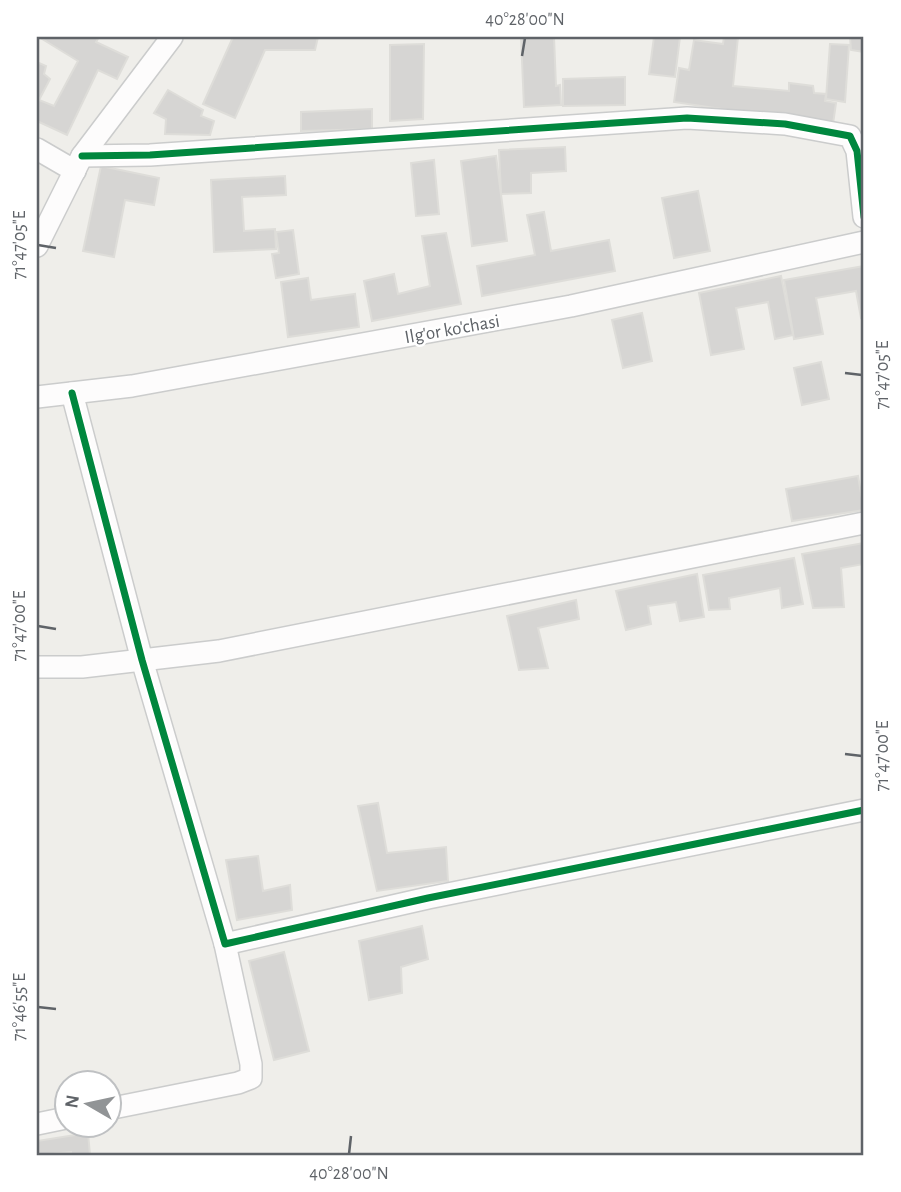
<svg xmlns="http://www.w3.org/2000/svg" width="901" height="1192" font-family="'Alegreya Sans',sans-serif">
<rect width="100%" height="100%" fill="#efeeea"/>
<g fill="#d6d5d3" stroke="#deddd9" stroke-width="2">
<path d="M 39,37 L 99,37 L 96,42 L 128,57 L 117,79 L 98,70 L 67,135 L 37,121 L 37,62 L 46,66 L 44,74 L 50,79 L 39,100 L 54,106 L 78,61 Z"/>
<path d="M 233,37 L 318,37 L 315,50 L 265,50 L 235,118 L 203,104 Z"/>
<path d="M 521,37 L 554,37 L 556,86 L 560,85 L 561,105 L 524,107 Z"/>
<path d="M 654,37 L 680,37 L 675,77 L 649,74 Z"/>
<path d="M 724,37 L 738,37 L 733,86 L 789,91 L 789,83 L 813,86 L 814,93 L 826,94 L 825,101 L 836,103 L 832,131 L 776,117 L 674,102 L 679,68 L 689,70 L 694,40 L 723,44 Z"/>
<path d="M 850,37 L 864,37 L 864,52 L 851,50 Z"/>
<path d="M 424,44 L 423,119 L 390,121 L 390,45 Z"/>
<path d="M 830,44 L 849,45 L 845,102 L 826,99 Z"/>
<path d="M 625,77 L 625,105 L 563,106 L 563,79 Z"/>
<path d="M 168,90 L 203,110 L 201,116 L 214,121 L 210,135 L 165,134 L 166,119 L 154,113 Z"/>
<path d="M 372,109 L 372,129 L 301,131 L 301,112 Z"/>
<path d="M 565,147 L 566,171 L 531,173 L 531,193 L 501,194 L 499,150 Z"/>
<path d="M 496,156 L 507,241 L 472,246 L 461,161 Z"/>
<path d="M 434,160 L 439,214 L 416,216 L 411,163 Z"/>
<path d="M 101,166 L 159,178 L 154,205 L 125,200 L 114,257 L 83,251 Z"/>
<path d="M 285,176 L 286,195 L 242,197 L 244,231 L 275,229 L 276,249 L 214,252 L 211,180 Z"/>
<path d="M 698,191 L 710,251 L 674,258 L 662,198 Z"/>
<path d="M 544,212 L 551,251 L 609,240 L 615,271 L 482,296 L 477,266 L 535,255 L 527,215 Z"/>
<path d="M 293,230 L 299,274 L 276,278 L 272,254 L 279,253 L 276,232 Z"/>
<path d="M 446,233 L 461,304 L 372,321 L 364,281 L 394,274 L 398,294 L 430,286 L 422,236 Z"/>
<path d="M 864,266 L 864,317 L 861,318 L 856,291 L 816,298 L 823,334 L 794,339 L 784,280 Z"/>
<path d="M 781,276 L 793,335 L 775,339 L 768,302 L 736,308 L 744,349 L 711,355 L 699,293 Z"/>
<path d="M 308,278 L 311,300 L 355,294 L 359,327 L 288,337 L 281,282 Z"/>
<path d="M 642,313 L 652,361 L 623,368 L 612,320 Z"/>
<path d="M 821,362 L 829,399 L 802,405 L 794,368 Z"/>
<path d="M 858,476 L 864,510 L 792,521 L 786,489 Z"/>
<path d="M 864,543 L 864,564 L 841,568 L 844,607 L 813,608 L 802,554 Z"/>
<path d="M 794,558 L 803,604 L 782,608 L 780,588 L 729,598 L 730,609 L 709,610 L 703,575 Z"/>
<path d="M 697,574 L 704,617 L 680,621 L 676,602 L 648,606 L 651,624 L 626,630 L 616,591 Z"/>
<path d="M 576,600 L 579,619 L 538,628 L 548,668 L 519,670 L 507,616 Z"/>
<path d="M 378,803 L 387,853 L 446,847 L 448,881 L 377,891 L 358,806 Z"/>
<path d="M 258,856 L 263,891 L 290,885 L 292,910 L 237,920 L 226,860 Z"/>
<path d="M 422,926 L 428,959 L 401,967 L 402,993 L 369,1000 L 359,941 Z"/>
<path d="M 284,952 L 309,1051 L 274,1060 L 249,961 Z"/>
<path d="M 88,1133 L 90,1155 L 71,1155 L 71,1152 L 37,1155 L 37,1141 Z"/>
</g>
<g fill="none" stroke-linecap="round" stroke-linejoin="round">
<defs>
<g id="minor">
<path d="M 37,149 L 75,171"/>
<path d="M 82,156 L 150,155 L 687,118 L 785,124 L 850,136 L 857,151 L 864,217"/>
<path d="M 37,246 L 82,156 L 172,37"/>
<path d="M 72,393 L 142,660 L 225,944 L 428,898 L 864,810"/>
<path d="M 37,397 L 132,386 L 571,306 L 864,242"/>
<path d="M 37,667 L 82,667 L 219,651 L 864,523"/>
<path d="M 108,1109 L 238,1083 L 251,1078 L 251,1064 L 225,944"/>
<path d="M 37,1124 L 66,1118"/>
</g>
</defs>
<use href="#minor" stroke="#cbcccc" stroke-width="24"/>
<use href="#minor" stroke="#fdfcfc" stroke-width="21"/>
<defs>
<g id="cycleway">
<path d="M 82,156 L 150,155 L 687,118 L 785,124 L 850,136 L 857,151 L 864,217"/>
<path d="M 72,393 L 142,660 L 225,944 L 428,898 L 864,810"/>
</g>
</defs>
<use href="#cycleway" stroke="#fff" stroke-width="11"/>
<use href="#cycleway" stroke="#00873e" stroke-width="7"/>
</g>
<path fill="none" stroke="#5f6368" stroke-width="2.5" d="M 522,56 L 525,38M 38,245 L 56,248M 845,373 L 862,375M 38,626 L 56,629M 845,754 L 862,756M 38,1007 L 56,1009M 349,1154 L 351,1136"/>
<g text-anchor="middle" stroke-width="5" stroke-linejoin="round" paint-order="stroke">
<g font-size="19" fill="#5f6368" stroke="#fff">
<text transform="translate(452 328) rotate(-10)" y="7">Ilg'or ko'chasi</text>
</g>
</g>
<rect width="901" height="1192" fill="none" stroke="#ffffff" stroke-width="77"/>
<g transform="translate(88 1104) rotate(279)"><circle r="33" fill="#ffffff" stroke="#bfc1c3" stroke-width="2"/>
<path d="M0-5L12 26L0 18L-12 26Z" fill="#919496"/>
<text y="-10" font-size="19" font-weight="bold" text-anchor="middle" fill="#5f6368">N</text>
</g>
<rect x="38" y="38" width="824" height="1116" fill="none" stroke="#5f6368" stroke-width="2.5"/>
<g font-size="18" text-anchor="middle" fill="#5f6368">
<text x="525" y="25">40°28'00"N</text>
<text transform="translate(19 245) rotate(-90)" y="6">71°47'05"E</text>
<text transform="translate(882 375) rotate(-90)" y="6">71°47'05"E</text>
<text transform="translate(19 626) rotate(-90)" y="6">71°47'00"E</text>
<text transform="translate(882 756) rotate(-90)" y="6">71°47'00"E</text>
<text transform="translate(19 1007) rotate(-90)" y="6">71°46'55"E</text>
<text x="349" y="1179">40°28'00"N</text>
</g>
</svg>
